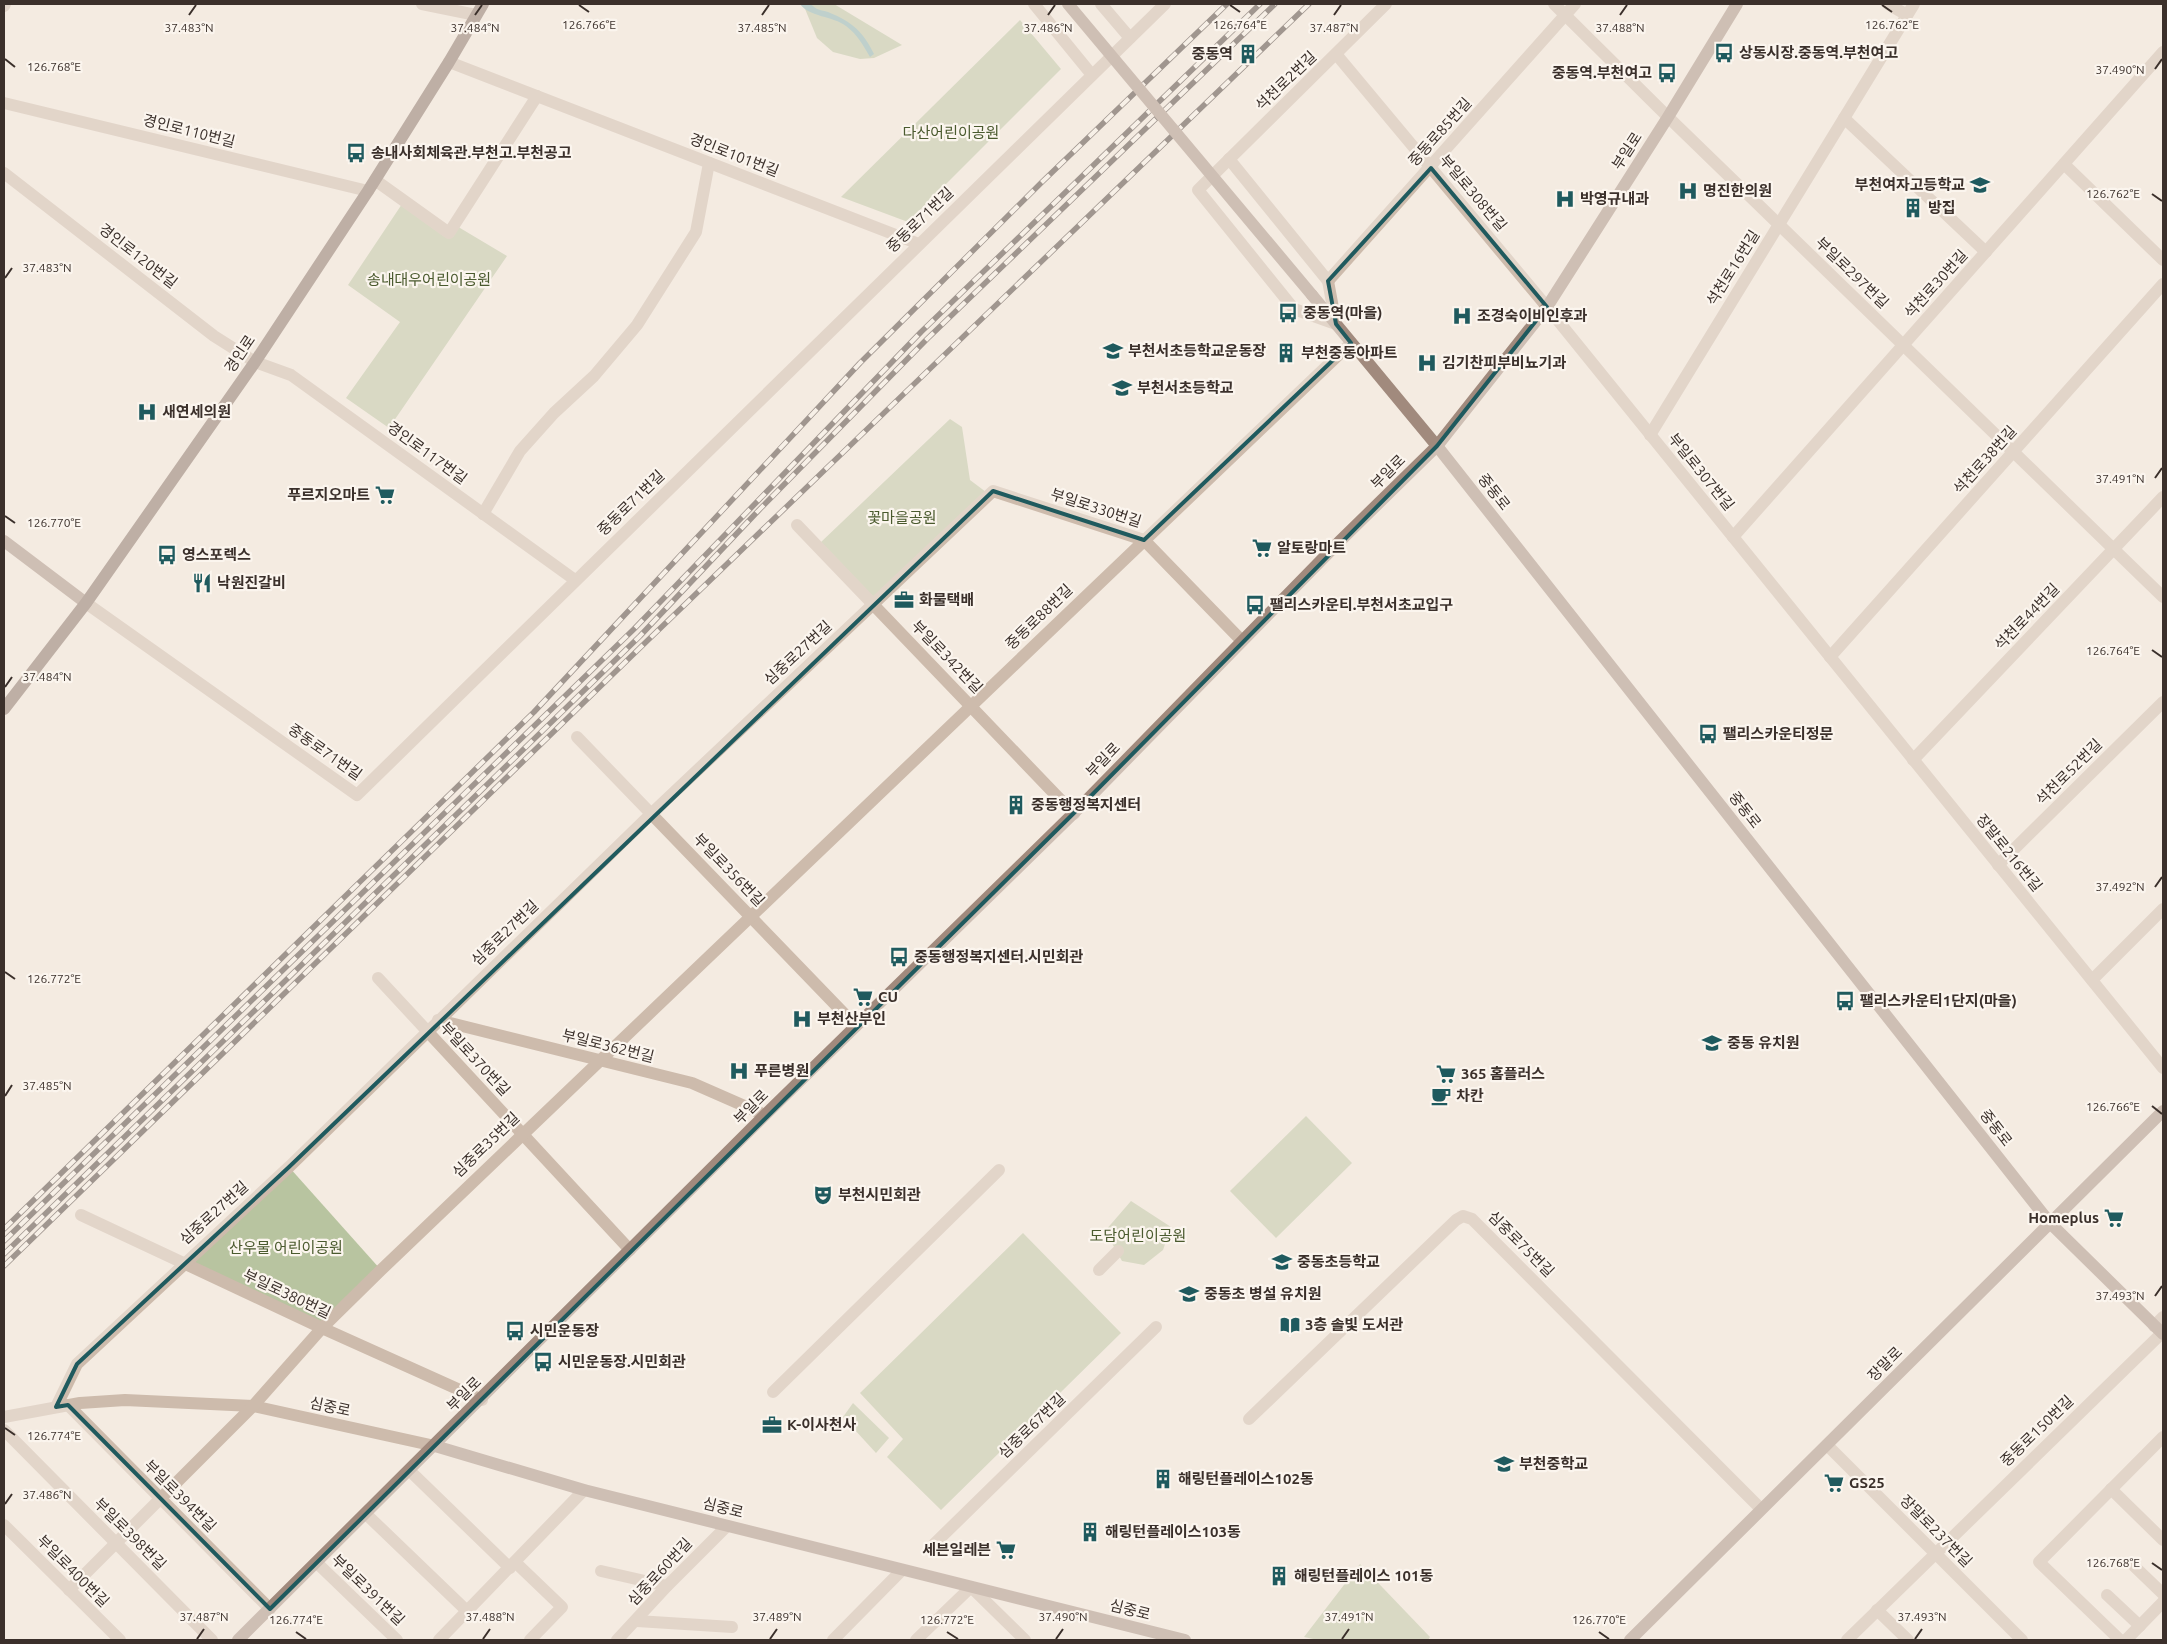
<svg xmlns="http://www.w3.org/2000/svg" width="2167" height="1644" font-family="Ubuntu,'Noto Sans KR',sans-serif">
<rect width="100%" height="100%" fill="#f4ebe1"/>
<g fill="#b8c4a0">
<path d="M 803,4 L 834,4 L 902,45 L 874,58 L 860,59 L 833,52 L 817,38 Z"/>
<path d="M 1020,20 L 1061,69 L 908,222 L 841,197 Z"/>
<path d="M 404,201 L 449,233 L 455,225 L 507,256 L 389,428 L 346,398 L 400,322 L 348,285 Z"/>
<path d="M 950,419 L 962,427 L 970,480 L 986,492 L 873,599 L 820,543 Z"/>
<path d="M 1306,1116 L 1352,1163 L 1276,1238 L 1230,1191 Z"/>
<path d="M 289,1167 L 381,1270 L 322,1328 L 183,1264 Z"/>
<path d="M 1131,1201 L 1171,1227 L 1163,1250 L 1144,1265 L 1122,1261 L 1105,1231 Z"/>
<path d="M 1023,1233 L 1121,1333 L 941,1510 L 887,1457 L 903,1439 L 860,1393 Z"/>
<path d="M 853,1403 L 889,1438 L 876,1453 L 843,1417 Z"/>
<path d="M 1360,1564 L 1430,1637 L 1428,1640 L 1318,1640 L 1304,1637 Z"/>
</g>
<path fill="#7fb0b2" d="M 800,4 L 811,4 C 816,10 821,10 828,12 C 853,22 863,32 874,54 L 870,57 C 863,45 857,34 846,26 C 833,16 809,17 800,4 Z"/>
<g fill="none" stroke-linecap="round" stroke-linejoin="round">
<g stroke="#cdbbac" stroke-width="12">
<path d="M 422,4 L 476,15"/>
<path d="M 1034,4 L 1092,75"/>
<path d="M 1101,4 L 1130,38"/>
<path d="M 1554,4 L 1668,117 L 2163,597"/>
<path d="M 1888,4 L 1907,15"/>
<path d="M 4,6 L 5,4"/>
<path d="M 1336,54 L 1547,307 L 2163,1068"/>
<path d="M 449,62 L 919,244"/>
<path d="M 4,103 L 368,191"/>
<path d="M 1844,118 L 1986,252"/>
<path d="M 1229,159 L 1328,281 L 1336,324"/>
<path d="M 2064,164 L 2163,260"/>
<path d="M 4,173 L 214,336 L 255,362 L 291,375 L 575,580"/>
<path d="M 375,180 L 449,233 L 537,96"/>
<path d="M 1328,281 L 1575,4"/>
<path d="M 1336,324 L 1294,309 L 1198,190 L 1386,4"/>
<path d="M 1650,435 L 1914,4"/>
<path d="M 483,514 L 520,451 L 554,413 L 594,376 L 637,325 L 696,232 L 709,163"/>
<path d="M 797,525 L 1074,814"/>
<path d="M 1733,537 L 2163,52"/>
<path d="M 86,603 L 357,795 L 1165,4"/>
<path d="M 1830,657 L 2163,284"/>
<path d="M 577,737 L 856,1026"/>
<path d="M 1913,760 L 2163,497"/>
<path d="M 1998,865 L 2163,702"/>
<path d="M 378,978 L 630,1250"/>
<path d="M 2092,980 L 2163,909"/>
<path d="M 438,1020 L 692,1083 L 765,1115"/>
<path d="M 81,1215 L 322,1328 L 482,1400"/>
<path d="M 1099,1270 L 1118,1251"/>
<path d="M 2154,1326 L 2163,1317"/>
<path d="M 773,1392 L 999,1170"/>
<path d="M 68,1405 L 270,1609"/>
<path d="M 56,1407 L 77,1364 L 289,1167 L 652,813 L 993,491 L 1144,540 L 1242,641"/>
<path d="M 4,1417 L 80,1403 L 125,1400 L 253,1406 L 435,1446"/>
<path d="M 1249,1419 L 1456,1220 L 1463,1216 L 1472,1219 L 1761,1509"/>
<path d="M 4,1430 L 212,1640"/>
<path d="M 1827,1445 L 2022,1640"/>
<path d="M 410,1471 L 510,1568"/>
<path d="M 2111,1489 L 2163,1540"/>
<path d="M 366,1514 L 467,1611"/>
<path d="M 4,1525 L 120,1640"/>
<path d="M 930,1548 L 1156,1327"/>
<path d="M 515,1562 L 562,1607 L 530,1640"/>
<path d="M 317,1563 L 397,1640"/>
<path d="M 2134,1566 L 2163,1594"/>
<path d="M 601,1571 L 667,1586"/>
<path d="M 69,1590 L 253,1406 L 322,1328 L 381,1270 L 1351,343"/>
<path d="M 2107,1595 L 2140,1626"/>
<path d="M 1877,1610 L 1908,1640"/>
<path d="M 637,1621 L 732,1627"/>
<path d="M 439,1640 L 584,1490"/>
<path d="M 617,1640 L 667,1586 L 727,1526"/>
<path d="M 833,1640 L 902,1570"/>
<path d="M 916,1640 L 971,1587 L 1025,1640"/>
<path d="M 1847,1640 L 2162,1333"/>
<path d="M 2120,1640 L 2039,1562 L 2163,1437"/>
<path d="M 2126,1640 L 2163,1602"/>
</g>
<g stroke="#a18a7d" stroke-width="12">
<path d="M 1312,295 L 1437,446 L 2050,1223 L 2163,1334"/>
<path d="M 4,541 L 86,603"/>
<path d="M 435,1446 L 584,1490 L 1185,1640"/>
<path d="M 238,1640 L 765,1115 L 1081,806 L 1340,541 L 1437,446 L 1547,307 L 1668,117 L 1737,4"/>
<path d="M 1630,1640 L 2163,1111"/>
</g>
<path stroke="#7d675c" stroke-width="12" d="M 4,709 L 86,603 L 255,362 L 368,191 L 449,62 L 483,4"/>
<defs>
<g id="rail">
<path d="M 4,1229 L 534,712 L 860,363 L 1042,182 L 1227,4"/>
<path d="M 4,1241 L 634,629 L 921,332 L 1260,4"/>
<path d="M 4,1254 L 640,636 L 759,510 L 927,339 L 1275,4"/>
<path d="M 4,1266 L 647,641 L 1309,4"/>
</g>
</defs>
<use href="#rail" stroke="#3b302b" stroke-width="5.5"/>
<use href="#rail" stroke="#fbf5ee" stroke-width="4" stroke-dasharray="11" stroke-linecap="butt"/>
<path stroke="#a18a7d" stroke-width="12" d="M 1068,4 L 1312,295"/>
</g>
<path d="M0 0H2167V1644H0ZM 1431,168 L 1547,307 L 1437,446 L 1081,806 L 270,1609 L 68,1405 L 56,1407 L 77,1364 L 289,1167 L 993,491 L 1144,540 L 1351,343 L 1336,324 L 1328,281 Z" fill="#f4ebe1" fill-opacity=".55" fill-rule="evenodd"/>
<path fill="none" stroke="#1f5a5e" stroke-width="4" stroke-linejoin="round" d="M 1431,168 L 1547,307 L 1437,446 L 1081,806 L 270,1609 L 68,1405 L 56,1407 L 77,1364 L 289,1167 L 993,491 L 1144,540 L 1351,343 L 1336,324 L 1328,281 Z"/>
<path fill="none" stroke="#3b302b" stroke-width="2" d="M 579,5 L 589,12M 1230,5 L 1240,12M 1882,5 L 1892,12M 189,15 L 196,5M 475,15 L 482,5M 762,15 L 769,5M 1048,15 L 1055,5M 1334,15 L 1341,5M 1620,15 L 1627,5M 5,59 L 15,67M 2155,69 L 2162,59M 2152,194 L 2162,201M 5,278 L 12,268M 2155,478 L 2162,468M 5,516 L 15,523M 2152,650 L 2162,657M 5,687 L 12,677M 2155,887 L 2162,877M 5,972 L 15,979M 5,1096 L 12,1085M 2152,1106 L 2162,1114M 2155,1296 L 2162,1286M 5,1428 L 15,1435M 5,1504 L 12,1494M 2152,1563 L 2162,1570M 296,1632 L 306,1639M 947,1632 L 958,1639M 1599,1632 L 1609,1639M 197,1639 L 204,1629M 483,1639 L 490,1629M 770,1639 L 777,1629M 1056,1639 L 1063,1629M 1342,1639 L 1349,1629M 1915,1639 L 1922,1629"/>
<defs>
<symbol id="bus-bare" viewBox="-9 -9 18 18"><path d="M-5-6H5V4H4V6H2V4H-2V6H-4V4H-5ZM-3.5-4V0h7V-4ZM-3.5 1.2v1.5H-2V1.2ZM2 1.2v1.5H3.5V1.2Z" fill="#1f5a5e" stroke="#fbf5ee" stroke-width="2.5" paint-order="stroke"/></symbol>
<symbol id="building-bare" viewBox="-9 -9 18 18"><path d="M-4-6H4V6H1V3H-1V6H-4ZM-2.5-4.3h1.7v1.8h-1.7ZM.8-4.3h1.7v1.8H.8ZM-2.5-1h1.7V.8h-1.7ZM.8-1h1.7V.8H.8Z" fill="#1f5a5e" stroke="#fbf5ee" stroke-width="2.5" paint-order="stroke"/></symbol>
<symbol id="school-bare" viewBox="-9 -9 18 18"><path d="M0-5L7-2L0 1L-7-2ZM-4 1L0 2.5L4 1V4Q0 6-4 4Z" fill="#1f5a5e" stroke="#fbf5ee" stroke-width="2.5" paint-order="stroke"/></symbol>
<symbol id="hospital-bare" viewBox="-9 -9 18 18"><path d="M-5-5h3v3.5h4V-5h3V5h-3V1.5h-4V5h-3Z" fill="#1f5a5e" stroke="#fbf5ee" stroke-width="2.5" paint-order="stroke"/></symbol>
<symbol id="supermarket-bare" viewBox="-9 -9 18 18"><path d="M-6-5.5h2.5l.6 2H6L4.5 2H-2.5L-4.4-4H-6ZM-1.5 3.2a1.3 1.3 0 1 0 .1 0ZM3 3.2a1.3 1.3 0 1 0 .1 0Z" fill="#1f5a5e" stroke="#fbf5ee" stroke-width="2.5" paint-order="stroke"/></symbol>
<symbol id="restaurant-bare" viewBox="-9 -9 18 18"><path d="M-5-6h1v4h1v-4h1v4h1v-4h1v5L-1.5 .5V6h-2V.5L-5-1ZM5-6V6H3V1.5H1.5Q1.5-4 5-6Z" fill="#1f5a5e" stroke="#fbf5ee" stroke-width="2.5" paint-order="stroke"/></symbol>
<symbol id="office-bare" viewBox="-9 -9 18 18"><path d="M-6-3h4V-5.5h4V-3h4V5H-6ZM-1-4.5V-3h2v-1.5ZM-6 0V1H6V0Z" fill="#1f5a5e" stroke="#fbf5ee" stroke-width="2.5" paint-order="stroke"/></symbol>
<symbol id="cafe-bare" viewBox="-9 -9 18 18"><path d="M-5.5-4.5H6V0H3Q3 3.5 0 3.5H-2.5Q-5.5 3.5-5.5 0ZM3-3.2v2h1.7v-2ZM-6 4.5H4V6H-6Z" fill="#1f5a5e" stroke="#fbf5ee" stroke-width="2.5" paint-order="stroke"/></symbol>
<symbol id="theatre-bare" viewBox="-9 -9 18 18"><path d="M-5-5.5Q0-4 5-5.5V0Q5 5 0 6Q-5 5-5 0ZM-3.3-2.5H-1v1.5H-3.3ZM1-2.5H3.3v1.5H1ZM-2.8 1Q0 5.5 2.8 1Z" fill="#1f5a5e" stroke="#fbf5ee" stroke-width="2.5" paint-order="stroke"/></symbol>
<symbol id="library-bare" viewBox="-9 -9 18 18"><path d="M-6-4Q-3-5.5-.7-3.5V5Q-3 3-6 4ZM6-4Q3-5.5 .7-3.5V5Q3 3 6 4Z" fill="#1f5a5e" stroke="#fbf5ee" stroke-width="2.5" paint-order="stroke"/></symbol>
</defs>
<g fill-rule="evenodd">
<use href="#bus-bare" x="1710" y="39" width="28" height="28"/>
<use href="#building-bare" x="1234" y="40" width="28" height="28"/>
<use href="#bus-bare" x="1653" y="59" width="28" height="28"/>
<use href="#bus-bare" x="342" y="139" width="28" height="28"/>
<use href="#school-bare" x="1966" y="171" width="28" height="28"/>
<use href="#hospital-bare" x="1674" y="177" width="28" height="28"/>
<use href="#hospital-bare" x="1551" y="185" width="28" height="28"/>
<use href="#building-bare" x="1899" y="194" width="28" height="28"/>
<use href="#bus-bare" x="1274" y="299" width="28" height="28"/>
<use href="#hospital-bare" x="1448" y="302" width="28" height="28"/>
<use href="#school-bare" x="1099" y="337" width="28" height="28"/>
<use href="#building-bare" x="1272" y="339" width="28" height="28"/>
<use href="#hospital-bare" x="1413" y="349" width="28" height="28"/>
<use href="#school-bare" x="1108" y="374" width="28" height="28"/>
<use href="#hospital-bare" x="133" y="398" width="28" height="28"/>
<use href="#supermarket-bare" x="371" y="481" width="28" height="28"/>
<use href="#supermarket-bare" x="1248" y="534" width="28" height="28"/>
<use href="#bus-bare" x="153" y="541" width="28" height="28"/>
<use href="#restaurant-bare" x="188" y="569" width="28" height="28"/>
<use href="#office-bare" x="890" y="586" width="28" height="28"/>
<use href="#bus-bare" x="1241" y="591" width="28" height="28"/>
<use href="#bus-bare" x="1694" y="720" width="28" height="28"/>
<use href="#building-bare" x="1002" y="791" width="28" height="28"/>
<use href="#bus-bare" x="885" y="943" width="28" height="28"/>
<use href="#supermarket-bare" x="849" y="983" width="28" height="28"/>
<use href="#bus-bare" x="1831" y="987" width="28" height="28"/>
<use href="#hospital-bare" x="788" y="1005" width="28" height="28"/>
<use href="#school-bare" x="1698" y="1029" width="28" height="28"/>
<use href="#hospital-bare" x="725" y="1057" width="28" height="28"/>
<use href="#supermarket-bare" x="1432" y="1060" width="28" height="28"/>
<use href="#cafe-bare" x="1427" y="1082" width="28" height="28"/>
<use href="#theatre-bare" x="809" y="1181" width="28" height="28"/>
<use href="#supermarket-bare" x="2100" y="1204" width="28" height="28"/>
<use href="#school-bare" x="1268" y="1248" width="28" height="28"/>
<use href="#school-bare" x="1175" y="1280" width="28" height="28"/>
<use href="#library-bare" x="1276" y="1311" width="28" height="28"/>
<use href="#bus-bare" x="501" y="1317" width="28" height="28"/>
<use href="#bus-bare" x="529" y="1348" width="28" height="28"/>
<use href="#office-bare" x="758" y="1411" width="28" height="28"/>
<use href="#school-bare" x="1490" y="1450" width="28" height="28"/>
<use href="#building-bare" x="1149" y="1465" width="28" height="28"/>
<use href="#supermarket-bare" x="1820" y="1469" width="28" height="28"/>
<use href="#building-bare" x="1076" y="1518" width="28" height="28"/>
<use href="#supermarket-bare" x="992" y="1536" width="28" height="28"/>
<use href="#building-bare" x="1265" y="1562" width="28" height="28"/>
</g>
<g text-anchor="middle" stroke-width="4.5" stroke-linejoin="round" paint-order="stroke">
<g font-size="15" font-weight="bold" fill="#3b302b" stroke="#fbf5ee" text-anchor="start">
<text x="1739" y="58">상동시장.중동역.부천여고</text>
<text x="1233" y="59" text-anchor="end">중동역</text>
<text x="1652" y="78" text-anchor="end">중동역.부천여고</text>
<text x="371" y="158">송내사회체육관.부천고.부천공고</text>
<text x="1965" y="190" text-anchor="end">부천여자고등학교</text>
<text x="1703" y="196">명진한의원</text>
<text x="1580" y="204">박영규내과</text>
<text x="1928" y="213">방집</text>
<text x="1303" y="318">중동역(마을)</text>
<text x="1477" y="321">조경숙이비인후과</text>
<text x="1128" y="356">부천서초등학교운동장</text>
<text x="1301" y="358">부천중동아파트</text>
<text x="1442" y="368">김기찬피부비뇨기과</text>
<text x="1137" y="393">부천서초등학교</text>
<text x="162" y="417">새연세의원</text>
<text x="370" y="500" text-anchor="end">푸르지오마트</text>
<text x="1277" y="553">알토랑마트</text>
<text x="182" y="560">영스포렉스</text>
<text x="217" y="588">낙원진갈비</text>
<text x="919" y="605">화물택배</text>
<text x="1270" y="610">팰리스카운티.부천서초교입구</text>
<text x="1723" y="739">팰리스카운티정문</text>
<text x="1031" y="810">중동행정복지센터</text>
<text x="914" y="962">중동행정복지센터.시민회관</text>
<text x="878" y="1002">CU</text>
<text x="1860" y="1006">팰리스카운티1단지(마을)</text>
<text x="817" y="1024">부천산부인</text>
<text x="1727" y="1048">중동 유치원</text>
<text x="754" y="1076">푸른병원</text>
<text x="1461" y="1079">365 홈플러스</text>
<text x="1456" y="1101">차칸</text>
<text x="838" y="1200">부천시민회관</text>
<text x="2099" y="1223" text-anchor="end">Homeplus</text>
<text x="1297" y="1267">중동초등학교</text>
<text x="1204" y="1299">중동초 병설 유치원</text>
<text x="1305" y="1330">3층 솔빛 도서관</text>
<text x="530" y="1336">시민운동장</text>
<text x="558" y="1367">시민운동장.시민회관</text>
<text x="787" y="1430">K-이사천사</text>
<text x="1519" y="1469">부천중학교</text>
<text x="1178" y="1484">해링턴플레이스102동</text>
<text x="1849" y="1488">GS25</text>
<text x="1105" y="1537">해링턴플레이스103동</text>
<text x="991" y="1555" text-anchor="end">세븐일레븐</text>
<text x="1294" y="1581">해링턴플레이스 101동</text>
</g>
<g font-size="15" fill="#3b302b" stroke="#fbf5ee">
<text transform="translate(1286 81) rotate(-44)" y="5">석천로2번길</text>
<text transform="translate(189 131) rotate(14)" y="5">경인로110번길</text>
<text transform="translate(1440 132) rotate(-48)" y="5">중동로85번길</text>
<text transform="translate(1627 151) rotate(-57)" y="5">부일로</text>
<text transform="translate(734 155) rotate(21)" y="5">경인로101번길</text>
<text transform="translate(1473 193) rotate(50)" y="5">부일로308번길</text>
<text transform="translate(920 220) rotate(-44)" y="5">중동로71번길</text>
<text transform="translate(138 256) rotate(38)" y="5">경인로120번길</text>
<text transform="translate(1733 268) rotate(-58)" y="5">석천로16번길</text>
<text transform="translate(1852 273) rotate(44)" y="5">부일로297번길</text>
<text transform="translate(1936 284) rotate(-48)" y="5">석천로30번길</text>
<text transform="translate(240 354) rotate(-56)" y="5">경인로</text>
<text transform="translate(427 453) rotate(36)" y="5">경인로117번길</text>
<text transform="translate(1985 460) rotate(-48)" y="5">석천로38번길</text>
<text transform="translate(1388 472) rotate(-45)" y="5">부일로</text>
<text transform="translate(1701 472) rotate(51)" y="5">부일로307번길</text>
<text transform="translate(1494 492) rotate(52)" y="5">중동로</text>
<text transform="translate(631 503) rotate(-44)" y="5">중동로71번길</text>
<text transform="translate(1096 508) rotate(18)" y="5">부일로330번길</text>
<text transform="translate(1039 617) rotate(-44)" y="5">중동로88번길</text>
<text transform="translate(2027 617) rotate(-46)" y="5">석천로44번길</text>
<text transform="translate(798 653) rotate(-43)" y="5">심중로27번길</text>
<text transform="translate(947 657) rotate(46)" y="5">부일로342번길</text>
<text transform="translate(325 752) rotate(35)" y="5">중동로71번길</text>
<text transform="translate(1103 760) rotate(-46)" y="5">부일로</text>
<text transform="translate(2069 772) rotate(-45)" y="5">석천로52번길</text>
<text transform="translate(1745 810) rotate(52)" y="5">중동로</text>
<text transform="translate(2009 853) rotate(51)" y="5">장말로216번길</text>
<text transform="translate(729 870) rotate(46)" y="5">부일로356번길</text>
<text transform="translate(505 933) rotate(-44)" y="5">심중로27번길</text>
<text transform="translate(608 1046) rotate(14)" y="5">부일로362번길</text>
<text transform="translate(475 1059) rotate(47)" y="5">부일로370번길</text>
<text transform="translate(751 1107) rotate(-45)" y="5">부일로</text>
<text transform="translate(1996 1128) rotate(52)" y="5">중동로</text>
<text transform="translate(486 1145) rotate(-44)" y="5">심중로35번길</text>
<text transform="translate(214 1213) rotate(-42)" y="5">심중로27번길</text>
<text transform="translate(1521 1244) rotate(45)" y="5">심중로75번길</text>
<text transform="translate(287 1294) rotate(25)" y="5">부일로380번길</text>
<text transform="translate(1885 1364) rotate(-45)" y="5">장말로</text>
<text transform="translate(464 1394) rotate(-45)" y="5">부일로</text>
<text transform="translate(330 1407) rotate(12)" y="5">심중로</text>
<text transform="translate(1032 1426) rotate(-44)" y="5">심중로67번길</text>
<text transform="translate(2037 1431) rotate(-44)" y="5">중동로150번길</text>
<text transform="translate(180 1496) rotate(45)" y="5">부일로394번길</text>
<text transform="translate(723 1508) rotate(14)" y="5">심중로</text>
<text transform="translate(1936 1531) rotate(45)" y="5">장말로237번길</text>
<text transform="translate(130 1534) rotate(45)" y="5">부일로398번길</text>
<text transform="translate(73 1571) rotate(45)" y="5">부일로400번길</text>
<text transform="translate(660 1572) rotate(-47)" y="5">심중로60번길</text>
<text transform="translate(368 1590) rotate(44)" y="5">부일로391번길</text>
<text transform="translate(1130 1610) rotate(14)" y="5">심중로</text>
</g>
<g font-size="15" fill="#4a5a2e" stroke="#fbf5ee">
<text x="951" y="138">다산어린이공원</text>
<text x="429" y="285">송내대우어린이공원</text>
<text x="902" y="523">꽃마을공원</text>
<text x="1138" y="1241">도담어린이공원</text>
<text x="286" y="1253">산우물 어린이공원</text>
</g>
</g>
<g font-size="12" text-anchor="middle" fill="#3b302b" stroke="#fbf5ee" stroke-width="4.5" stroke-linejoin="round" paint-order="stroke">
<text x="589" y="29">126.766°E</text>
<text x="1240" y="29">126.764°E</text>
<text x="1892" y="29">126.762°E</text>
<text x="189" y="32">37.483°N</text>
<text x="475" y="32">37.484°N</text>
<text x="762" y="32">37.485°N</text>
<text x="1048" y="32">37.486°N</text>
<text x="1334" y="32">37.487°N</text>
<text x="1620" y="32">37.488°N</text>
<text x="54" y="71">126.768°E</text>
<text x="2120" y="74">37.490°N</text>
<text x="2113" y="198">126.762°E</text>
<text x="47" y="272">37.483°N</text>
<text x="2120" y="483">37.491°N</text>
<text x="54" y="527">126.770°E</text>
<text x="2113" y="655">126.764°E</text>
<text x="47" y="681">37.484°N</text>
<text x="2120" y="891">37.492°N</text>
<text x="54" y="983">126.772°E</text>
<text x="47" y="1090">37.485°N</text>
<text x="2113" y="1111">126.766°E</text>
<text x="2120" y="1300">37.493°N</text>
<text x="54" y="1440">126.774°E</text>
<text x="47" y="1499">37.486°N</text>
<text x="2113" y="1567">126.768°E</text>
<text x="204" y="1621">37.487°N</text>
<text x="490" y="1621">37.488°N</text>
<text x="777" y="1621">37.489°N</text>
<text x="1063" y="1621">37.490°N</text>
<text x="1349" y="1621">37.491°N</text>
<text x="1922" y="1621">37.493°N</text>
<text x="296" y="1624">126.774°E</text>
<text x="947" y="1624">126.772°E</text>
<text x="1599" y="1624">126.770°E</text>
</g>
<rect width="2167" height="1644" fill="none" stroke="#3b302b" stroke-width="10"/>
</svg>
